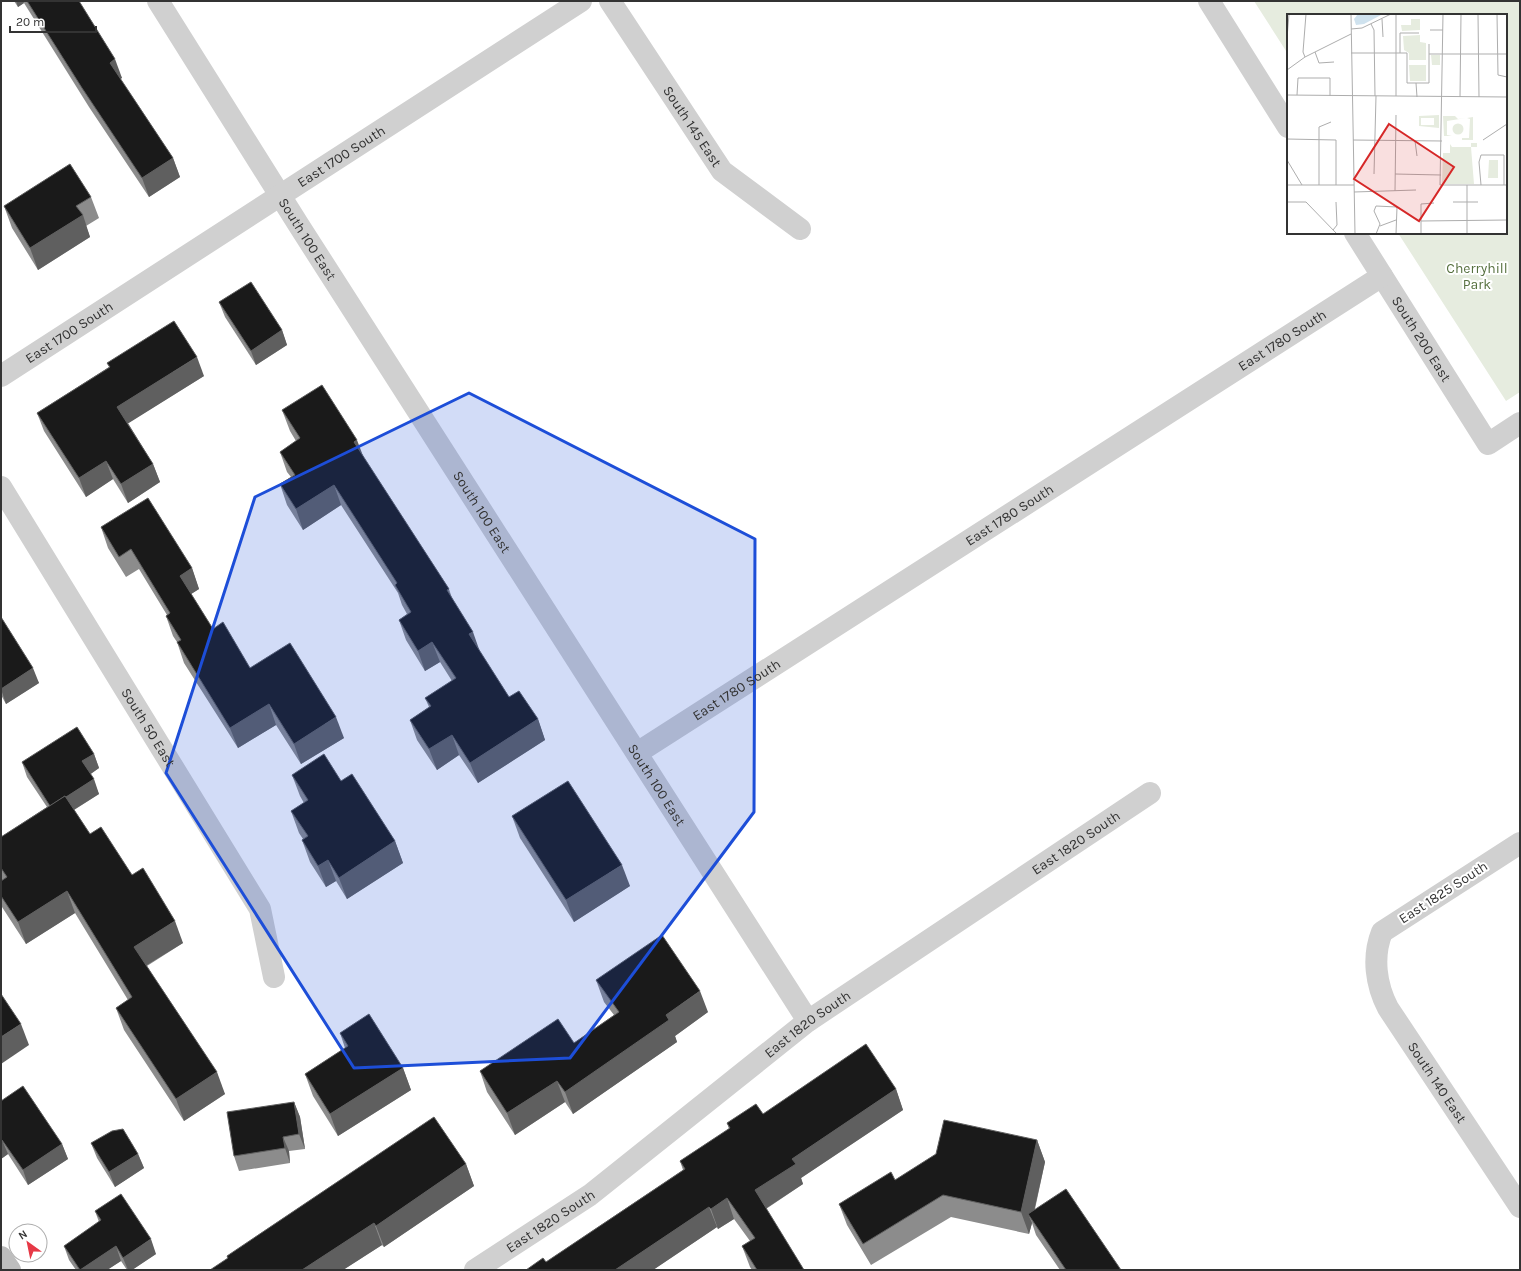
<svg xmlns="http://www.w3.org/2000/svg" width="1521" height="1271" font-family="Karla,sans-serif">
<rect width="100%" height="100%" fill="#fff"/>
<path fill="#e6ecdf" d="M 1254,1 L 1520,1 L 1520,392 L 1506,401 L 1398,233 L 1506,233 L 1506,15 L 1288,15 L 1288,54 Z"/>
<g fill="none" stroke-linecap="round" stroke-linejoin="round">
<g stroke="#d0d0d0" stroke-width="22">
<path id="s1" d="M 158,1 L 298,224 L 808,1021"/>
<path id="s2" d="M 610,1 L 722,171 L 800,229"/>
<path d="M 1209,1 L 1288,127"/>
<path id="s3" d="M 1355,233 L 1488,444 L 1520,423"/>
<path id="s4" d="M 1,376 L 581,1"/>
<path id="s5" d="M 1,487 L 260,909 L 274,977"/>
<path id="s6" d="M 637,753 L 1382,276"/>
<path id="s7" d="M 1520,843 L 1382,932 C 1372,957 1376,985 1388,1008 L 1520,1207"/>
<path id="s8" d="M 475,1270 L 590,1195 L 808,1021 L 1150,793"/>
</g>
<path stroke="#bdbdbd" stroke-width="22" d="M 1,1257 L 10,1270"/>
</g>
<g fill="#8c8c8c">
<path d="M 14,1 L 79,1 L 122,78 L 120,79 L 173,158 L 180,177 L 149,197 L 89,107 L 24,3 L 18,7 Z"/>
<path d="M 91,197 L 99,218 L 86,226 L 90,237 L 38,270 L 12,228 L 4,206 Z"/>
<path d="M 219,302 L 282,330 L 287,345 L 256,365 L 225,317 Z"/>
<path d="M 107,363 L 204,376 L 128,423 L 153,464 L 160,482 L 128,503 L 113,479 L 86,497 L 44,431 L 37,413 L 109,367 Z"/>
<path d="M 282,410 L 363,457 L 449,589 L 453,601 L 480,652 L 509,697 L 538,719 L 545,740 L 478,783 L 459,755 L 437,770 L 417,740 L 410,720 L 429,707 L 425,698 L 452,681 L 440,662 L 425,671 L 406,640 L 399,620 L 407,614 L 402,605 L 398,593 L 341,505 L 303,530 L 287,505 L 280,484 L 291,477 L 287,472 L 280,452 L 296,441 L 290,431 Z"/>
<path d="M 101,527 L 192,568 L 199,589 L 191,594 L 213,629 L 250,668 L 344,738 L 301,764 L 276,725 L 238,748 L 184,663 L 177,642 L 173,636 L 166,616 L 167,615 L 139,569 L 126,577 L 108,548 Z"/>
<path d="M 1,617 L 39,683 L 6,704 L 1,695 Z"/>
<path d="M 94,754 L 99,768 L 90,774 L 99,794 L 74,810 L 90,834 L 132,875 L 183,943 L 147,966 L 225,1094 L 184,1121 L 124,1030 L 116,1008 L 128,1000 L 75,913 L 26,944 L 2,907 L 1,904 L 1,881 L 2,880 L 1,878 L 1,837 L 47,807 L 27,777 L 22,762 Z"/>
<path d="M 292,775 L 341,781 L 395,841 L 403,863 L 347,899 L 336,881 L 326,887 L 310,862 L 302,840 L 303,839 L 299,833 L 291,811 L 304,803 L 300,796 Z"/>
<path d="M 512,816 L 630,886 L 574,922 L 520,838 Z"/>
<path d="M 596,980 L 708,1012 L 675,1036 L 677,1042 L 573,1114 L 565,1102 L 515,1135 L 487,1092 L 480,1071 L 574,1043 L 614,1015 L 604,1002 Z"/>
<path d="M 340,1033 L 403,1068 L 411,1090 L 338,1136 L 313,1096 L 305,1074 L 345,1048 Z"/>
<path d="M 896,1089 L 903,1110 L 801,1178 L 803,1184 L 766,1209 L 804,1270 L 752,1270 L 750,1267 L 742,1246 L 750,1241 L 734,1219 L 718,1229 L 717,1227 L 653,1270 L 526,1270 L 546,1262 L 683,1170 L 680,1161 L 729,1129 L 727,1123 L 763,1114 Z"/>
<path d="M 1,1101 L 62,1144 L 68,1159 L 28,1185 L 8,1154 L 1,1159 Z"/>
<path d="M 294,1102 L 300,1117 L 305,1149 L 289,1151 L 290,1163 L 239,1171 L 234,1156 Z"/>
<path d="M 1037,1140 L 1045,1162 L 1035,1209 L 1121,1270 L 1060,1270 L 1036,1235 L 1032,1223 L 1029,1234 L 951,1217 L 871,1265 L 847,1225 L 839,1204 L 895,1180 Z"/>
<path d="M 91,1143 L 138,1154 L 144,1168 L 115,1187 L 97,1158 Z"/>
<path d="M 466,1164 L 474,1186 L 384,1247 L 382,1245 L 343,1270 L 210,1270 L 228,1259 L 227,1256 Z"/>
<path d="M 95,1211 L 156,1254 L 132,1270 L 127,1270 L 121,1261 L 107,1270 L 76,1270 L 69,1260 L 64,1246 L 99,1222 Z"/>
</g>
<g fill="#5f5f5f">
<path d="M 16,1 L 23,1 L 24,3 L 18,7 Z"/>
<path d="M 115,59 L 122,78 L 116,81 L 110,63 Z"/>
<path d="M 173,158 L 180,177 L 149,197 L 142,178 Z"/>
<path d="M 83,215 L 90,237 L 38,270 L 30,248 Z"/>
<path d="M 282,330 L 287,345 L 256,365 L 251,351 Z"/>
<path d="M 197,357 L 204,376 L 124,426 L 117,407 Z"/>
<path d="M 357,440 L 365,461 L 354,442 Z"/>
<path d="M 106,461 L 113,479 L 86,497 L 79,478 Z"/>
<path d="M 153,464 L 160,482 L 128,503 L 121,484 Z"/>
<path d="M 334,485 L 341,505 L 303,530 L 296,509 Z"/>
<path d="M 192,568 L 199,589 L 188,596 L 180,576 Z"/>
<path d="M 473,632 L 480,652 L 469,634 Z"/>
<path d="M 432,642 L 440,662 L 425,671 L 418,651 Z"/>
<path d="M 33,668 L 39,683 L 6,704 L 1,689 Z"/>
<path d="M 269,704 L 276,725 L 238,748 L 230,728 Z"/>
<path d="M 336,717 L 344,738 L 301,764 L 294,744 Z"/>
<path d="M 538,719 L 545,740 L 478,783 L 470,763 Z"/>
<path d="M 452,735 L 459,755 L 437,770 L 429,749 Z"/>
<path d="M 94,754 L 99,768 L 88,776 L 82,761 Z"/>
<path d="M 94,779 L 99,794 L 56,821 L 51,807 Z"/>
<path d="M 395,841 L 403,863 L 347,899 L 339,878 Z"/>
<path d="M 328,860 L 336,881 L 326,887 L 318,866 Z"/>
<path d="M 622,865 L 630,886 L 574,922 L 566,900 Z"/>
<path d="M 67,891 L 75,913 L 26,944 L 18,922 Z"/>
<path d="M 175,921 L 183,943 L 142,968 L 134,947 Z"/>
<path d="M 700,991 L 708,1012 L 675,1036 L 677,1042 L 573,1114 L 565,1092 L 666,1015 Z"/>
<path d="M 21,1024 L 29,1045 L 1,1064 L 1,1037 Z"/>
<path d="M 403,1068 L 411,1090 L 338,1136 L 330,1114 Z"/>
<path d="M 217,1072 L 225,1094 L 184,1121 L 176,1099 Z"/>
<path d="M 557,1081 L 565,1102 L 515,1135 L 507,1113 Z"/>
<path d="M 896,1089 L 903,1110 L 801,1178 L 803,1184 L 762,1211 L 755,1190 L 792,1159 Z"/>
<path d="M 294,1102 L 300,1117 L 305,1149 L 299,1134 Z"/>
<path d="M 283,1137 L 289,1151 L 290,1163 L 285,1148 Z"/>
<path d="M 1,1140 L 2,1140 L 8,1154 L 1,1159 Z"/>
<path d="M 1037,1140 L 1045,1162 L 1032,1220 L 1028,1214 L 1032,1223 L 1029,1234 L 1021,1212 Z"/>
<path d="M 62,1144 L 68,1159 L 28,1185 L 23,1170 Z"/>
<path d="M 138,1154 L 144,1168 L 115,1187 L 109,1172 Z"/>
<path d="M 466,1164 L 474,1186 L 384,1247 L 376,1226 Z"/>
<path d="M 727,1198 L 734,1219 L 718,1229 L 711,1209 Z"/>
<path d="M 709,1207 L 717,1227 L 653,1270 L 615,1270 Z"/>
<path d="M 374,1223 L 382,1245 L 343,1270 L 302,1270 Z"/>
<path d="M 151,1239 L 156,1254 L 132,1270 L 128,1270 L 123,1258 Z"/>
<path d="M 116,1246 L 121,1261 L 107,1270 L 80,1270 Z"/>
</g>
<g fill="#1a1a1a" stroke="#5f5f5f">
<path d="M 27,1 L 79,1 L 115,59 L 110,63 L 173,158 L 142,178 L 82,88 Z"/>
<path d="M 70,164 L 91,197 L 76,206 L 83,215 L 30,248 L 4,206 Z"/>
<path d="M 251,282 L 282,330 L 251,351 L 219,302 Z"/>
<path d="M 174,321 L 197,357 L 117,407 L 153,464 L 121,484 L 106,461 L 79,478 L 37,413 L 110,367 L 107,363 Z"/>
<path d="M 322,385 L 357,440 L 354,442 L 449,589 L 447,590 L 473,632 L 469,634 L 509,697 L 519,691 L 538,719 L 470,763 L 452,735 L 429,749 L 410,720 L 431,706 L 425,698 L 456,678 L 432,642 L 418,651 L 399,620 L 411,612 L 395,585 L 397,583 L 334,485 L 296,509 L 280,484 L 295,475 L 280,452 L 300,438 L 282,410 Z"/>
<path d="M 148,498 L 192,568 L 180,576 L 213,629 L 223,622 L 250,668 L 290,643 L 336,717 L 294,744 L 269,704 L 230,728 L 177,642 L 181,640 L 166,616 L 170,613 L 131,549 L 119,557 L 101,527 Z"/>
<path d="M 1,617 L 33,668 L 1,689 Z"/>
<path d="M 77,727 L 94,754 L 82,761 L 94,779 L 66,797 L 65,796 L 50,806 L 22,762 Z"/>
<path d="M 324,754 L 341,781 L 352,774 L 395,841 L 339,878 L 328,860 L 318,866 L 302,840 L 308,836 L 291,811 L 308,800 L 292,775 Z"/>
<path d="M 568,781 L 622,865 L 566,900 L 512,816 Z"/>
<path d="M 65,796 L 90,834 L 101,827 L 132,875 L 143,868 L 175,921 L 134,947 L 217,1072 L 176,1099 L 116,1008 L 132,997 L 67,891 L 18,922 L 1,896 L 1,881 L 7,877 L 1,868 L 1,837 Z"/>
<path d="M 662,935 L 700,991 L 666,1015 L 669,1020 L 565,1092 L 557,1081 L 507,1113 L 480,1071 L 558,1019 L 574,1043 L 619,1012 L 596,980 Z"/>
<path d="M 1,994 L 21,1024 L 1,1037 Z"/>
<path d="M 369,1014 L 403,1068 L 330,1114 L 305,1074 L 348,1046 L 340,1033 Z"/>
<path d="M 866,1044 L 896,1089 L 792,1159 L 796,1164 L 755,1190 L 804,1270 L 757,1270 L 742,1246 L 755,1238 L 727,1198 L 711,1209 L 709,1207 L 615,1270 L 526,1270 L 543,1258 L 546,1262 L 685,1169 L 680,1161 L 730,1128 L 727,1123 L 756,1104 L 763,1114 Z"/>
<path d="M 23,1086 L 62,1144 L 23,1170 L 2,1140 L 1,1140 L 1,1101 Z"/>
<path d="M 294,1102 L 299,1134 L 283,1137 L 285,1148 L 234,1156 L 227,1112 Z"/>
<path d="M 434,1117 L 466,1164 L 376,1226 L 374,1223 L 302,1270 L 210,1270 L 228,1258 L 227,1256 Z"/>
<path d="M 944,1120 L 1037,1140 L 1021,1212 L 943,1195 L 863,1244 L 839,1204 L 891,1172 L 895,1180 L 936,1154 Z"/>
<path d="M 123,1129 L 138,1154 L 109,1172 L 91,1143 L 112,1131 Z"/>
<path d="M 1066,1189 L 1121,1270 L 1066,1270 L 1028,1214 Z"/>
<path d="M 121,1194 L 151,1239 L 123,1258 L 116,1246 L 80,1270 L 64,1246 L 101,1220 L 95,1211 Z"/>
</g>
<path fill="#1d4ed8" fill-opacity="0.2" stroke="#1d4ed8" stroke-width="3" stroke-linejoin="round" d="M 469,393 L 755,539 L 754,812 L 570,1058 L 354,1068 L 166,773 L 255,497 Z"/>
<g text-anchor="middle" stroke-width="4" stroke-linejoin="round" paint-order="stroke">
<g font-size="14" fill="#333" stroke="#fff">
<text dy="5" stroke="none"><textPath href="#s2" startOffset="150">South 145 East</textPath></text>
<text dy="5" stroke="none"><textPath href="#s4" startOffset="405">East 1700 South</textPath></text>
<text dy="5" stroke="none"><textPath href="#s1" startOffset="281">South 100 East</textPath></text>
<text dy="5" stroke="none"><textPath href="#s4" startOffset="81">East 1700 South</textPath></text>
<text dy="5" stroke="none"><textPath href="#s3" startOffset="125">South 200 East</textPath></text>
<text dy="5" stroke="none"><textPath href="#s6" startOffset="766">East 1780 South</textPath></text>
<text dy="5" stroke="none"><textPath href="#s1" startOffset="605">South 100 East</textPath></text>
<text dy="5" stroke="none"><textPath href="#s6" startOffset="442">East 1780 South</textPath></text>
<text dy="5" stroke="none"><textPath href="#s6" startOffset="118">East 1780 South</textPath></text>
<text dy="5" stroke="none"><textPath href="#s5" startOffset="282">South 50 East</textPath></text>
<text dy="5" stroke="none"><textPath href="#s1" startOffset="929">South 100 East</textPath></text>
<text dy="5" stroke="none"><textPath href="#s8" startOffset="738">East 1820 South</textPath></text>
<text transform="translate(1443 892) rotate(-33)" y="5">East 1825 South</text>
<text dy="5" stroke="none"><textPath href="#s8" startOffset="414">East 1820 South</textPath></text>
<text dy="5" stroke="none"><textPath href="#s7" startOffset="332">South 140 East</textPath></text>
<text dy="5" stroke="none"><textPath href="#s8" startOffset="90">East 1820 South</textPath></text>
</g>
<g font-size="14" fill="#56703f" stroke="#fff">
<text x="1477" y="273">Cherryhill<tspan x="1477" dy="16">Park</tspan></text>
</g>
</g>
<g transform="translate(1287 14)">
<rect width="220" height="220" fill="#fff"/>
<path d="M 124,5 L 133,5 L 133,16 L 115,17 L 114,11 L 124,11 ZM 133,21 L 133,28 L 139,29 L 139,46 L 122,46 L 122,39 L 117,36 L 116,22 ZM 144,41 L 153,41 L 153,51 L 145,51 ZM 122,51 L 139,51 L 139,67 L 123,67 ZM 152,101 L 152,114 L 132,112 L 132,102 ZM 147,104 L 147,111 L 134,111 L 134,104 ZM 156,102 L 168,102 L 171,105 L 179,104 L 160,107 L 160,121 L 165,122 L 157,122 ZM 186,103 L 186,126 L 175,126 L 175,124 L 182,124 L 183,105 L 180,104 ZM165.5 115a5.5 5.5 0 1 1 11 0a5.5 5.5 0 1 1-11 0ZM 184,129 L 190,129 L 190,133 L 184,133 L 187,170 L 155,170 L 156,139 L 163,139 L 163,130 L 165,133 L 184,133 ZM 202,146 L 211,146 L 211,164 L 201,164 Z" fill="#e6ecdf" fill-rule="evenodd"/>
<path d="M 71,0 L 93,0 L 94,1 L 77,10 L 69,11 L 67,5 Z" fill="#cfe2ee"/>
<path fill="none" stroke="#adadad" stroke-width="1" d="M 64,0 L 68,220M 156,0 L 153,171 L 220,171M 191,0 L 192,83M 210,0 L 211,61 L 220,63M 95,5 L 96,23M 84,10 L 87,16 L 88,82M 64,15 L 75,14 L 104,0M 143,16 L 156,16M 0,24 L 2,0M 28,38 L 32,49 L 47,48M 64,39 L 120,39 L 120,69 L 142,69 L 142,30M 113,39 L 113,19 L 132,19M 142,40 L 220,40M 18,43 L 16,38 L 19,0M 0,56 L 18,43 L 64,20M 129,69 L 130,83M 0,81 L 220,83M 10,81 L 11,64 L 43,64 L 43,82M 109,82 L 109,0M 173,83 L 174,0M 0,125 L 49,126 L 49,171M 66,126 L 155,127M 196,126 L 220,110M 128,127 L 130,142M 0,146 L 15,171M 87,160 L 89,82M 108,160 L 154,161M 0,171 L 67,171M 32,171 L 32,113 L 44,108M 180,171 L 180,220M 194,171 L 192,148 L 194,141 L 217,141 L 217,171M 108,177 L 109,101M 67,178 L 129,176M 0,188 L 19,188 L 50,220M 166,188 L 191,188M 134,207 L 220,206M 93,212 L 109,206M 46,216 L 50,211 L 49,188M 89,220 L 93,210 L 87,197 L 89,192 L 110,193 L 109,220M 134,220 L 134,190 L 147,189"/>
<path fill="#d62828" fill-opacity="0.15" stroke="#d62828" stroke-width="2" d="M 102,110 L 167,153 L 132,207 L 67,165 Z"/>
<rect width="220" height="220" fill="none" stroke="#333" stroke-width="2"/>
</g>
<rect width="1521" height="1271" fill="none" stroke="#333333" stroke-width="4"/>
<g transform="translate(28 1243) rotate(327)"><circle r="19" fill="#ffffff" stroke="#adadad"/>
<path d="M0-3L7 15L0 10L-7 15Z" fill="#e63946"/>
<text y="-6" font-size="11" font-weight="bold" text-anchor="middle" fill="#333333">N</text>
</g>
<path d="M10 26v6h86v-6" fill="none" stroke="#333333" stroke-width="2"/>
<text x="16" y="26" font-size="12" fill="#333333" stroke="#ffffff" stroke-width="3" paint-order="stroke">20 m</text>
</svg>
